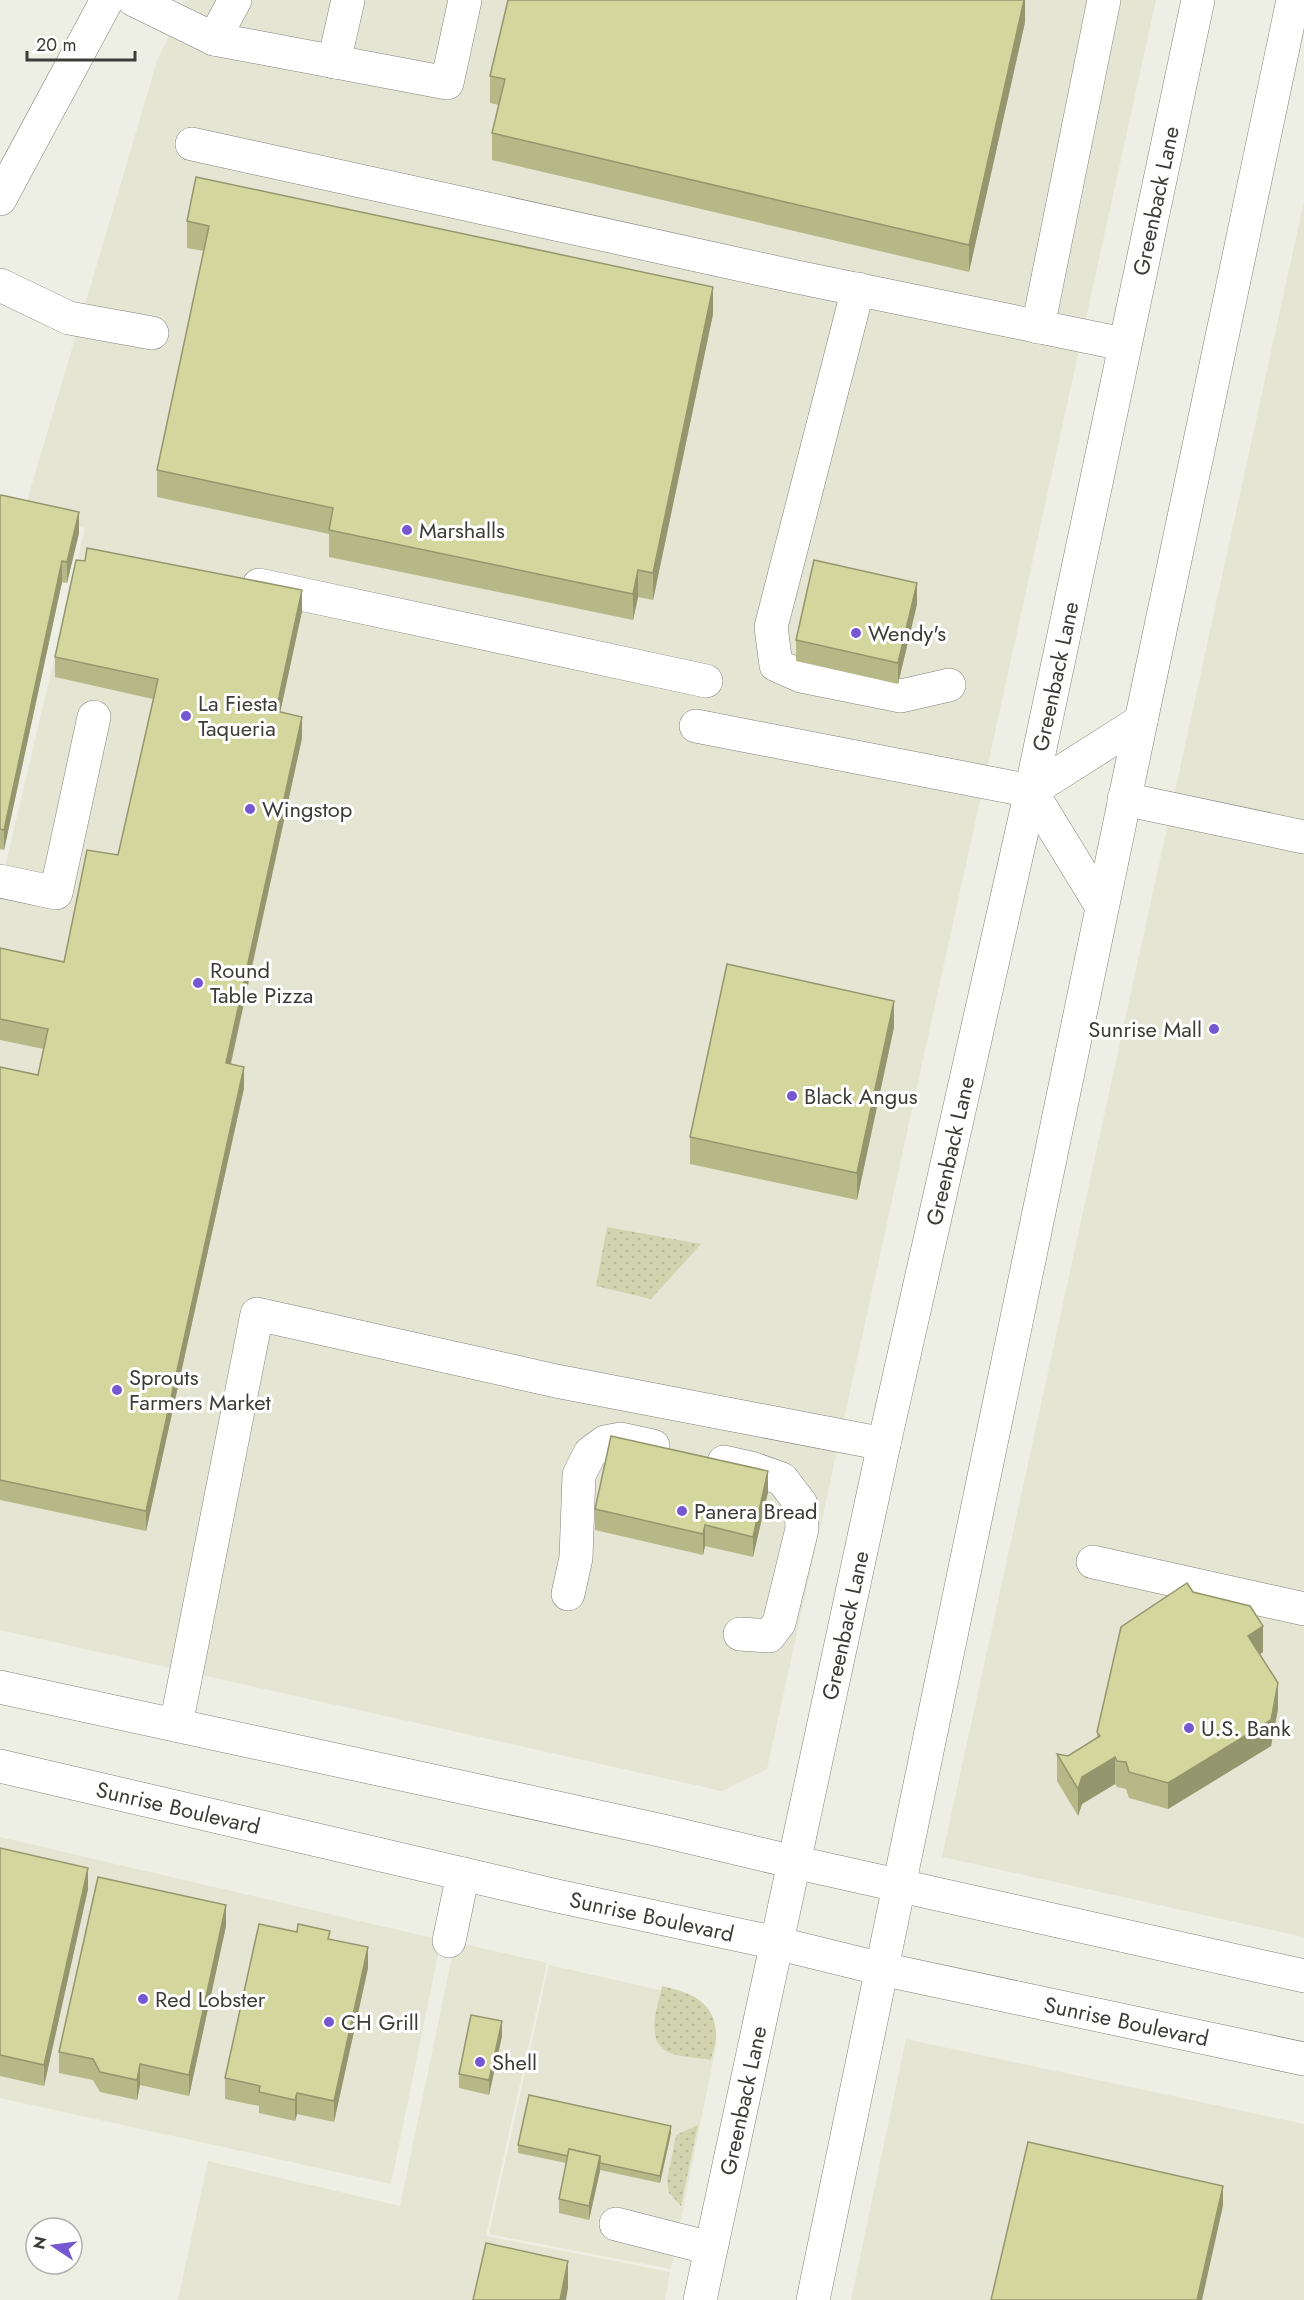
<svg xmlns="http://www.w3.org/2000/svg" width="1304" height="2300" font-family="Jost,sans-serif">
<defs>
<pattern id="grass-dots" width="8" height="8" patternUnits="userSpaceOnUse" patternTransform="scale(1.5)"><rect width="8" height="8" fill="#d2d4af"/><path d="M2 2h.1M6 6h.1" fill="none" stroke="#b5b797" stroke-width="1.8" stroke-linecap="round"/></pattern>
</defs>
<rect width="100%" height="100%" fill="#eeefe4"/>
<g fill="#e4e5d3">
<path d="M 186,0 L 1156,0 L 767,1769 L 722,1791 L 0,1630 L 0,888 L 85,528 L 24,511 L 157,61 Z"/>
<path d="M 1304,201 L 1304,1937 L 942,1857 Z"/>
<path d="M 0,1837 L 441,1940 L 391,2184 L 0,2098 Z"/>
<path d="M 455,1942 L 547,1963 L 486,2236 L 670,2272 L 665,2300 L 178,2300 L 208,2161 L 400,2206 Z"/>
<path d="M 549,1965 L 695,1998 L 710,2018 L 717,2041 L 671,2269 L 489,2234 Z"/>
<path d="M 906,2039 L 1304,2124 L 1304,2300 L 851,2300 Z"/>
</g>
<g fill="url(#grass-dots)">
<path d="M 607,1227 L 701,1244 L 651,1299 L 596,1286 Z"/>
<path d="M 662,1986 C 688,1992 714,2000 716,2032 C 717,2041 713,2051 711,2060 C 700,2058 678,2057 668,2052 C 644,2040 658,2006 662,1986 Z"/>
<path d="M 698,2125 L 681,2206 L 669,2193 L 667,2181 L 676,2135 Z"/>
</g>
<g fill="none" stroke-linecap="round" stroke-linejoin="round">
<defs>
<g id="minor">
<path d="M 134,0 L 214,39"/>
<path d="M 235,0 L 214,39 L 447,83 L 465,0"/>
<path d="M 334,62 L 348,0"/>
<path d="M 192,144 L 792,276 L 1123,344"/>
<path d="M 0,199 L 107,0"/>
<path d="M 0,285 L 69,318 L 152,333"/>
<path d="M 858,289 L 771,627 L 776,665 L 801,676 L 901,696 L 949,685"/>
<path d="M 1038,327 L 1104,0"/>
<path d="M 259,585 L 706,681"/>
<path d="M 696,726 L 1031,791"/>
<path d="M 1124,799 L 1304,837"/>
<path d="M 0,881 L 56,893 L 94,717"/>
<path d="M 724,1462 L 751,1468 L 782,1479 L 801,1504 L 802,1529 L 779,1623 L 769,1636 L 740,1634"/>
<path d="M 1093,1562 L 1304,1609"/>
<path d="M 568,1594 L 576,1558 L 579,1475 L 590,1453 L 605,1442 L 621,1439 L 653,1446"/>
<path d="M 176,1725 L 257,1314 L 556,1381 L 884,1444"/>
<path d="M 449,1941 L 463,1874"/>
<path d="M 616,2224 L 710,2248"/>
</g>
<g id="major">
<path d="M 1031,791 L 1102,907"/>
<path d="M 1031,791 L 1141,721"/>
<path d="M 0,1687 L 659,1830 L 794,1862 L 1304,1976"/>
<path id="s1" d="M 0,1766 L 557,1896 L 776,1943 L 882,1969 L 1304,2059"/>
<path id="s2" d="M 700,2300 L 884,1444 L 1031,791 L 1198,0"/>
<path d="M 813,2300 L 1141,721 L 1293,0"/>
</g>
</defs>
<use href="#minor" stroke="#818278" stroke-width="34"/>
<use href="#major" stroke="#818278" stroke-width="34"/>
<use href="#minor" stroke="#fff" stroke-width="33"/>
<use href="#major" stroke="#fff" stroke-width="33"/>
</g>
<g fill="#b6b987">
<path d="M 1025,0 L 1025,22 L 969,272 L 492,160 L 492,133 L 499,105 L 490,103 L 490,76 Z"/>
<path d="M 187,221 L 713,314 L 653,600 L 638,597 L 633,620 L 329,557 L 329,534 L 157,497 L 157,470 L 204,251 L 187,248 Z"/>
<path d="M 0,497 L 79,533 L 67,583 L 62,582 L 4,850 L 0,849 Z"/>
<path d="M 917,604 L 898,684 L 796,661 L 796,640 Z"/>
<path d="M 302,611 L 280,712 L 302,738 L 231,1064 L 244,1088 L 146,1531 L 0,1500 L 0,1067 L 38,1075 L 44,1049 L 0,1040 L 0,948 L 64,962 L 118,855 L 153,699 L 55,677 L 55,657 Z"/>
<path d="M 894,1027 L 857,1200 L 690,1164 L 690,1137 Z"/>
<path d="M 768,1492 L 753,1557 L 705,1546 L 703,1555 L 595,1530 L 595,1509 Z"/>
<path d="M 1193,1592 L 1263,1652 L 1260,1654 L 1278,1709 L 1271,1746 L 1168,1809 L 1129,1798 L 1126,1789 L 1117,1787 L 1115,1784 L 1082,1804 L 1078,1816 L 1057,1781 L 1057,1754 L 1068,1756 L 1097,1738 L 1097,1732 Z"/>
<path d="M 0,1848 L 88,1889 L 44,2086 L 0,2076 Z"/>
<path d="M 226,1926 L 189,2096 L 140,2085 L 137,2100 L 100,2092 L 93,2080 L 59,2073 L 59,2052 Z"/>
<path d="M 330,1939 L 368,1968 L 334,2122 L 297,2114 L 295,2121 L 259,2113 L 259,2106 L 225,2099 L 225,2078 Z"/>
<path d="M 502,2036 L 489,2095 L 459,2088 L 459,2074 Z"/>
<path d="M 671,2133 L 660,2183 L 600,2170 L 589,2220 L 559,2213 L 559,2199 L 566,2163 L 518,2153 L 518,2145 Z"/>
</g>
<g fill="#94966e">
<path d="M 1024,0 L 1025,0 L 1025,22 L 969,272 L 969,245 Z"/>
<path d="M 713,287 L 713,314 L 653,600 L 653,573 Z"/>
<path d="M 79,512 L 79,533 L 67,583 L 67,562 Z"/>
<path d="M 62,561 L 62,582 L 4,850 L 4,830 Z"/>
<path d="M 638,570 L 638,597 L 633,620 L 633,594 Z"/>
<path d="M 917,583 L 917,604 L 898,684 L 898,663 Z"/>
<path d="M 302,590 L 302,611 L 276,732 L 276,711 Z"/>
<path d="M 302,717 L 302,738 L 226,1084 L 226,1063 Z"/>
<path d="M 894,1001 L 894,1027 L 857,1200 L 857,1173 Z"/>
<path d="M 244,1067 L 244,1088 L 146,1531 L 146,1511 Z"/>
<path d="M 768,1471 L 768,1492 L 753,1557 L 753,1537 Z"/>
<path d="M 705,1525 L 705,1546 L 703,1555 L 703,1534 Z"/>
<path d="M 1263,1626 L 1263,1652 L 1248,1662 L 1248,1636 Z"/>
<path d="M 1278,1683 L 1278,1709 L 1271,1746 L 1168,1809 L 1168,1783 Z"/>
<path d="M 1115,1757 L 1115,1784 L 1082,1804 L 1078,1816 L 1078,1789 L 1082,1777 Z"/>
<path d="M 88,1868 L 88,1889 L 44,2086 L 44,2065 Z"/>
<path d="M 226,1905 L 226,1926 L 189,2096 L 189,2075 Z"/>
<path d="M 368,1947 L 368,1968 L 334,2122 L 334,2101 Z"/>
<path d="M 502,2021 L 502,2036 L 489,2095 L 489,2080 Z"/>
<path d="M 140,2064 L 140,2085 L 137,2100 L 137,2080 Z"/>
<path d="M 297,2093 L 297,2114 L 295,2121 L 295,2100 Z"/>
<path d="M 671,2126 L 671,2133 L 660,2183 L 660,2176 Z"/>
<path d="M 600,2156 L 600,2171 L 589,2220 L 589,2206 Z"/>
<path d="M 1223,2186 L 1223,2206 L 1202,2300 L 1197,2300 Z"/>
<path d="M 568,2261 L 568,2288 L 566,2300 L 560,2300 Z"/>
</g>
<g fill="#d4d79d" stroke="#94966e" stroke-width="1.5">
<path d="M 508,0 L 1024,0 L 969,245 L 492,133 L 505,79 L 490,76 Z"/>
<path d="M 196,177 L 713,287 L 653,573 L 638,570 L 633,594 L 329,530 L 333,508 L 157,470 L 209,226 L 187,221 Z"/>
<path d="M 1,495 L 79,512 L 67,562 L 62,561 L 4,830 L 0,829 L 0,497 Z"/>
<path d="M 87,548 L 302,590 L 276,711 L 302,717 L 226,1063 L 244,1067 L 146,1511 L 0,1480 L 0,1067 L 38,1075 L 48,1029 L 0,1019 L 0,948 L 64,962 L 87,850 L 118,855 L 158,679 L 55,657 L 76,560 L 85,561 Z"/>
<path d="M 814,560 L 917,583 L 898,663 L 796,640 Z"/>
<path d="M 727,964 L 894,1001 L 857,1173 L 690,1137 Z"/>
<path d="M 611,1436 L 768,1471 L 753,1537 L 705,1525 L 703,1534 L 595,1509 Z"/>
<path d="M 1187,1583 L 1193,1592 L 1250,1606 L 1263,1626 L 1248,1636 L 1278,1683 L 1271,1720 L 1168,1783 L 1129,1772 L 1126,1762 L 1117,1761 L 1115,1757 L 1082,1777 L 1078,1789 L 1057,1754 L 1068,1756 L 1100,1736 L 1097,1732 L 1121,1627 Z"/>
<path d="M 0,1848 L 88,1868 L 44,2065 L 0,2055 Z"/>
<path d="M 98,1877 L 226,1905 L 189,2075 L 140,2064 L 137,2080 L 100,2072 L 93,2059 L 59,2052 Z"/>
<path d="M 259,1924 L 297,1932 L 298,1924 L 330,1931 L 328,1939 L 368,1947 L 334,2101 L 297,2093 L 295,2100 L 259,2092 L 260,2086 L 225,2078 Z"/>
<path d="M 471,2015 L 502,2021 L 489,2080 L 459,2074 Z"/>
<path d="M 529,2095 L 671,2126 L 660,2176 L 600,2163 L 600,2156 L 569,2149 L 568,2156 L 518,2145 Z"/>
<path d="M 1028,2142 L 1223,2186 L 1197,2300 L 991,2300 Z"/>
<path d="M 569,2149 L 600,2156 L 589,2206 L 559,2199 Z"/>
<path d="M 486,2243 L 568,2261 L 560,2300 L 473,2300 Z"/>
</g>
<g fill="#7457d1" stroke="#fff" stroke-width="2">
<circle cx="407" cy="530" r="6"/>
<circle cx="856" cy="633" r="6"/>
<circle cx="186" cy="716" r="6"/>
<circle cx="250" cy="809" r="6"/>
<circle cx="198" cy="983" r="6"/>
<circle cx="1214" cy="1029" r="6"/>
<circle cx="792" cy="1096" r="6"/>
<circle cx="117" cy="1390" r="6"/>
<circle cx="682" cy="1511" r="6"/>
<circle cx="1189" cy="1728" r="6"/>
<circle cx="143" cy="1999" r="6"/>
<circle cx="329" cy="2022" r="6"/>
<circle cx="480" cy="2062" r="6"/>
</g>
<g text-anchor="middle" stroke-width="6" stroke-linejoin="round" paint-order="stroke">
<g font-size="22" fill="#3c3c38" stroke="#fff">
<text dy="8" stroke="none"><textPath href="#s2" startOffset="2148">Greenback Lane</textPath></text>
<text dy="8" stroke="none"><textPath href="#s2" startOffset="1662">Greenback Lane</textPath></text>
<text dy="8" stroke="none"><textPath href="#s2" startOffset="1176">Greenback Lane</textPath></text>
<text dy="8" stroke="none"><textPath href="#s2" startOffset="690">Greenback Lane</textPath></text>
<text dy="8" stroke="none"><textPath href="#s1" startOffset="183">Sunrise Boulevard</textPath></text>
<text dy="8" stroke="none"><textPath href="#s1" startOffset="669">Sunrise Boulevard</textPath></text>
<text dy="8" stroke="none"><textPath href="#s1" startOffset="1155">Sunrise Boulevard</textPath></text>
<text dy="8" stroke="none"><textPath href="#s2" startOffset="204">Greenback Lane</textPath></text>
</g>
<g font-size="22" fill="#3c3c38" stroke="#fff" text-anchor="start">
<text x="419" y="538">Marshalls</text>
<text x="868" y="641">Wendy's</text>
<text x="198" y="711">La Fiesta<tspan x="198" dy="25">Taqueria</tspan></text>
<text x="262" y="817">Wingstop</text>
<text x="210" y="978">Round<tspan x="210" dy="25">Table Pizza</tspan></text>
<text x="1202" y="1037" text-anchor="end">Sunrise Mall</text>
<text x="804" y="1104">Black Angus</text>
<text x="129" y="1385">Sprouts<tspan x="129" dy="25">Farmers Market</tspan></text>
<text x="694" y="1519">Panera Bread</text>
<text x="1201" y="1736">U.S. Bank</text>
<text x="155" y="2007">Red Lobster</text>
<text x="341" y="2030">CH Grill</text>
<text x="492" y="2070">Shell</text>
</g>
</g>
<g transform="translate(54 2246) rotate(283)"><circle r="28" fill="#ffffff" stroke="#b1b1af" stroke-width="1.5"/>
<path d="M0-4.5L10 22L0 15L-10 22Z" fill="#7457d1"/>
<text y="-9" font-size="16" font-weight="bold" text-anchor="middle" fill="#3c3c38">N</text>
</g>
<path d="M27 51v9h108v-9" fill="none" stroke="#3c3c38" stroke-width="3"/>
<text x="36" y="51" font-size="18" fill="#3c3c38" stroke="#ffffff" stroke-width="4.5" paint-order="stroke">20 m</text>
</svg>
